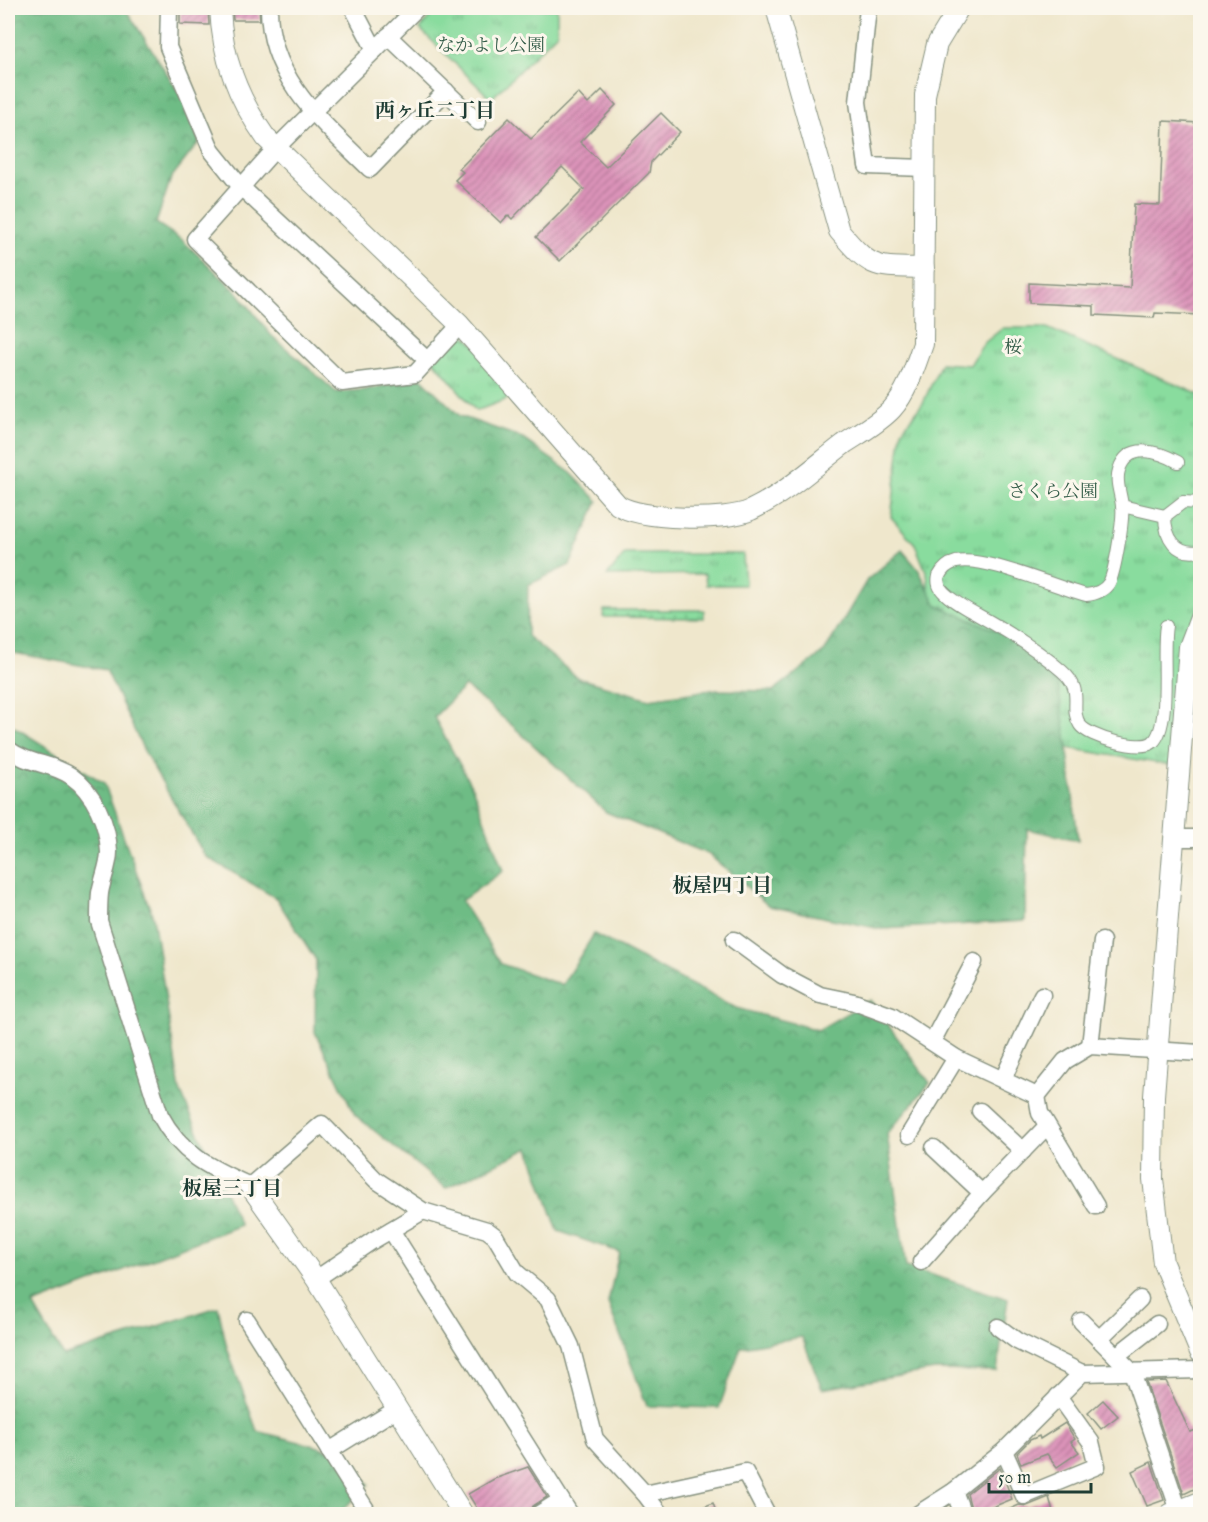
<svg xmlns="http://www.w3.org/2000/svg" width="1208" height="1522" font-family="'IM FELL English','Noto Serif JP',serif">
<defs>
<pattern id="grass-dots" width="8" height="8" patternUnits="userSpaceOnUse" patternTransform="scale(1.5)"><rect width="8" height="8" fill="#89dc9e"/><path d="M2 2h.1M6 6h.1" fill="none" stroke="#6fb482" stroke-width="1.8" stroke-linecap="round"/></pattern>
<pattern id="forest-crowns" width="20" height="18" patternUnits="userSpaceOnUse" patternTransform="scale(1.5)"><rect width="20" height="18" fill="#6ebc85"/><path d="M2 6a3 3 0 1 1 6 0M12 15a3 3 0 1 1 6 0" fill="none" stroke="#5a9a6e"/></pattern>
<pattern id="park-tufts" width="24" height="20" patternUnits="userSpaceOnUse" patternTransform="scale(1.5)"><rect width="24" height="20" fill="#89dc9e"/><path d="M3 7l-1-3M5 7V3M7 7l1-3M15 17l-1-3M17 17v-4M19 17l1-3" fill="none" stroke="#6fb482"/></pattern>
<pattern id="building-hatch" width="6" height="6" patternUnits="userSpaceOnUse" patternTransform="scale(1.5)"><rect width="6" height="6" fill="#dc93b9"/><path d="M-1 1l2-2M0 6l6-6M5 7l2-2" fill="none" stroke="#b27997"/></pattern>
</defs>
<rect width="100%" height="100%" fill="#fbf7ec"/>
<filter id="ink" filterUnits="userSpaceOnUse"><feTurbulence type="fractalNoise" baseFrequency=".0167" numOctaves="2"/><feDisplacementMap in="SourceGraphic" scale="12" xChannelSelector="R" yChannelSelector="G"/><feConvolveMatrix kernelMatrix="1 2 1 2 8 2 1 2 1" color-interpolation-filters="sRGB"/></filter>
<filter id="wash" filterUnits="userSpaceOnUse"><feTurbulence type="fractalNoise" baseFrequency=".008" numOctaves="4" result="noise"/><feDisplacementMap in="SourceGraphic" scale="24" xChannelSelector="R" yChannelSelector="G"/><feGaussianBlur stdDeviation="1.35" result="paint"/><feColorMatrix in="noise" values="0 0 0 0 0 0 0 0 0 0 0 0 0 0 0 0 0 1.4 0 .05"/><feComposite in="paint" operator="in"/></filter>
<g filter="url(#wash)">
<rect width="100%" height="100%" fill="#efe7cc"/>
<path fill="url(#grass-dots)" stroke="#548c69" stroke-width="1.5" d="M 604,610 L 704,610 L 704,618 L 603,617 Z"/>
<g fill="url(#forest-crowns)" stroke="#467c5c" stroke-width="1.5">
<path d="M 8,8 L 125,8 L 187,105 L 199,142 L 171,178 L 156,223 L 182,240 L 239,294 L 271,335 L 336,392 L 364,390 L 421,378 L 460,416 L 520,437 L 571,473 L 598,501 L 570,565 L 528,585 L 527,636 L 578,678 L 649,699 L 711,690 L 773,691 L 825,651 L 867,580 L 902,550 L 918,569 L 937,605 L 1002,633 L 1028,648 L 1056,674 L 1061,691 L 1078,840 L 1027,829 L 1025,921 L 881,929 L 769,906 L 708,854 L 606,812 L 515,728 L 465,686 L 434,717 L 473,789 L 503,871 L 461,901 L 501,964 L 562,985 L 594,934 L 736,1008 L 818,1030 L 870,1000 L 930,1083 L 887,1134 L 906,1267 L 1008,1299 L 997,1371 L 935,1370 L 822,1389 L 802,1337 L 741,1347 L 719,1408 L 647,1406 L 608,1303 L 619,1252 L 558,1231 L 529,1148 L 446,1188 L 355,1115 L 315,1032 L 316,960 L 276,898 L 205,856 L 145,753 L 106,670 L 8,652 Z"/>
<path d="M 8,723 L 104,783 L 153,917 L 180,1091 L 240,1225 L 33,1305 L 63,1356 L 218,1307 L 227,1348 L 257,1431 L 338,1452 L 369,1484 L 338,1514 L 8,1514 Z"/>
</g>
<g fill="url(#park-tufts)" stroke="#548c69" stroke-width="1.5">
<path d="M 437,8 L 557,8 L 557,33 L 491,99 L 420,29 Z"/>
<path d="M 1003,328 L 1047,328 L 1200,395 L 1200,613 L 1174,766 L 1068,748 L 1056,674 L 1002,633 L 937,605 L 929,590 L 927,574 L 915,544 L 891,517 L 902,430 L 923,403 L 941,363 L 970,365 L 983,344 Z"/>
<path d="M 461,332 L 525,392 L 476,411 L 433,360 Z"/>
<path d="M 625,554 L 743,554 L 745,585 L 706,585 L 705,574 L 607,576 Z"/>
</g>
<g id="blocks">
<g fill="url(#building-hatch)">
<path d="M 180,8 L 208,8 L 209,25 L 180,24 Z"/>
<path d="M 232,8 L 259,8 L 260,20 L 233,20 Z"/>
<path d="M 602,90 L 616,105 L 580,142 L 606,167 L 661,113 L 680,132 L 651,162 L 649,173 L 560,261 L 536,237 L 584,189 L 562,167 L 512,219 L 508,215 L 501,223 L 455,180 L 463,172 L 459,169 L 509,118 L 531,139 L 578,93 L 588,104 Z"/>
<path d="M 1163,121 L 1200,123 L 1200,315 L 1155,313 L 1154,318 L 1094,315 L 1094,306 L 1029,303 L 1029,283 L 1130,288 L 1134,204 L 1160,205 Z"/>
<path d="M 1166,1381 L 1190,1432 L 1200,1429 L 1200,1486 L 1184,1494 L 1146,1382 Z"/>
<path d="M 1103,1400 L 1118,1416 L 1101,1429 L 1088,1413 Z"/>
<path d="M 1065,1423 L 1075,1439 L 1071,1442 L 1079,1452 L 1057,1467 L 1047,1454 L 1021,1464 L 1017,1453 L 1030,1440 L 1039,1436 L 1040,1439 Z"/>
<path d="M 1151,1462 L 1164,1500 L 1147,1506 L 1132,1471 Z"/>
<path d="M 528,1467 L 547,1497 L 533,1506 L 529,1515 L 481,1515 L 468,1494 L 494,1479 Z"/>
<path d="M 1000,1468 L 1012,1499 L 973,1515 L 967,1494 Z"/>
<path d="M 1049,1497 L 1054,1515 L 997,1515 L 1019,1505 L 1027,1506 Z"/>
<path d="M 713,1503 L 717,1515 L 685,1515 L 685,1514 Z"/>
</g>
</g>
</g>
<g filter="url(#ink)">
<use href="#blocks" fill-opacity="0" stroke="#879280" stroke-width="1.5"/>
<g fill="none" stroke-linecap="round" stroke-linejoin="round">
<defs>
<g id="pedestrian">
<path d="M 1200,503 L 1183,502 L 1165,516 C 1165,537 1176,556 1200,551"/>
<path d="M 1122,506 L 1165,516"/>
<path d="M 1166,626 C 1161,651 1172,725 1153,742 C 1141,752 1088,737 1080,725 C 1068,707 1086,692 1062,671 C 1037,649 1007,631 978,615 C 967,609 948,599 941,589 C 938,585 938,580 939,576 C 943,568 948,564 956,562 C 987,556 1054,587 1086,595 C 1096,594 1104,591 1109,583 C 1115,572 1124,518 1122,506 C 1121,494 1115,482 1119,470 C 1128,441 1160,452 1178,462"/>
</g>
<g id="minor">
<path d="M 169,8 L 168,47 L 212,151 L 241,187 L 427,360"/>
<path d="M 269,8 C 269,79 323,123 370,169 L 446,91"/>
<path d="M 353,8 L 375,50"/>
<path d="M 417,8 L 276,148 L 195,239 L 342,383 L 415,374 L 460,325"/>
<path d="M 868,8 L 858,102 L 867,166 L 925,168"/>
<path d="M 388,36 L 478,122"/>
<path d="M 8,749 C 29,765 50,762 71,776 C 94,792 108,824 109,852 C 109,865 102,880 100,893 C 99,902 99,912 99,921 L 160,1115 C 181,1155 211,1168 250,1186 L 322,1124 L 376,1180 L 423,1211 L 487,1230 L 495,1236 L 517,1273 L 548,1299 L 571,1346 L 595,1439 L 645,1494 L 660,1514"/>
<path d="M 1173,838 L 1200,838"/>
<path d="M 734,940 L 782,975 L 820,995 L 854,1002 L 892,1016 L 956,1058 L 1037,1096 L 1040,1113 L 1096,1206"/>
<path d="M 932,1042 L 974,962"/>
<path d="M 1090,1046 L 1102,941"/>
<path d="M 1003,1079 L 1042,995"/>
<path d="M 1037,1096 L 1065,1061 L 1090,1046 L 1200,1053"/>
<path d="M 980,1111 L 1023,1151"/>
<path d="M 909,1135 L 956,1058"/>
<path d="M 934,1148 L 982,1193"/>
<path d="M 391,1230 L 570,1514"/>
<path d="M 921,1262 L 982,1193 L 1047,1126"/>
<path d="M 316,1279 L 372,1241 L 423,1211"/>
<path d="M 247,1320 L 369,1514"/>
<path d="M 1081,1321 L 1132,1372 L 1179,1511"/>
<path d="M 998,1327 L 1017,1341 L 1082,1373"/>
<path d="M 1099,1339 L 1140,1299"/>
<path d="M 1116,1356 L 1157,1324"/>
<path d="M 329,1451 L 395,1410"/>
<path d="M 1004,1451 L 1024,1496 L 1097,1466 L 1091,1442 L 1058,1396"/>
<path d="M 954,1491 L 963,1514"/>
<path d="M 645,1494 L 745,1472 L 767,1514"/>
<path d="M 539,1514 L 561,1500"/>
<path d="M 918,1514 L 954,1491 L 1004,1451 L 1082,1373 L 1200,1370"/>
</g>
<g id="tertiary">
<path d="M 220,8 C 222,57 237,97 266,138 L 460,325 L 618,505 C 640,520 727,522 751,510 C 785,494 815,466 844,444 C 859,434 879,423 892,409 C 908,391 915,366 923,344 L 925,95 L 937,44 L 959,8"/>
<path d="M 776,8 L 839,231 C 872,270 874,267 924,268"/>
<path d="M 1200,618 L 1189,647 L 1154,1096 L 1153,1179 L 1163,1263 L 1200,1352"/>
<path d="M 250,1186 L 316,1279 L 463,1514"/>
<path d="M 1170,1514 L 1200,1502"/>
</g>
</defs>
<use href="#pedestrian" stroke="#879280" stroke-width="14"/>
<use href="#minor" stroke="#879280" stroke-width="19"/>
<use href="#tertiary" stroke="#879280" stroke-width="22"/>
<use href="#pedestrian" stroke="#fff" stroke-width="12"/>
<use href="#minor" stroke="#fff" stroke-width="16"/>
<use href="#tertiary" stroke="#fff" stroke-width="20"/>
</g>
</g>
<g text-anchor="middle" stroke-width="6" stroke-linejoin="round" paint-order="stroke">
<g font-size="18" fill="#345d49" stroke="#fbf7ec">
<text x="491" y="51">なかよし公園</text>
<text x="1013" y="353">桜</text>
<text x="1053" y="497">さくら公園</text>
</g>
<g font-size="20" font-weight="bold" fill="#1f3d34" stroke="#fbf7ec">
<text x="435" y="117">西ヶ丘二丁目</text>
<text x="722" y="892">板屋四丁目</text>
<text x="232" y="1195">板屋三丁目</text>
</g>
</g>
<rect width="1208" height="1522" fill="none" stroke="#fbf7ec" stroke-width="30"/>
<path d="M989 1483v9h102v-9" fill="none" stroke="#1f3d34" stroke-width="3"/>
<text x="998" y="1483" font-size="18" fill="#1f3d34" stroke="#fbf7ec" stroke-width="4.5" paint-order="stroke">50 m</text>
</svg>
